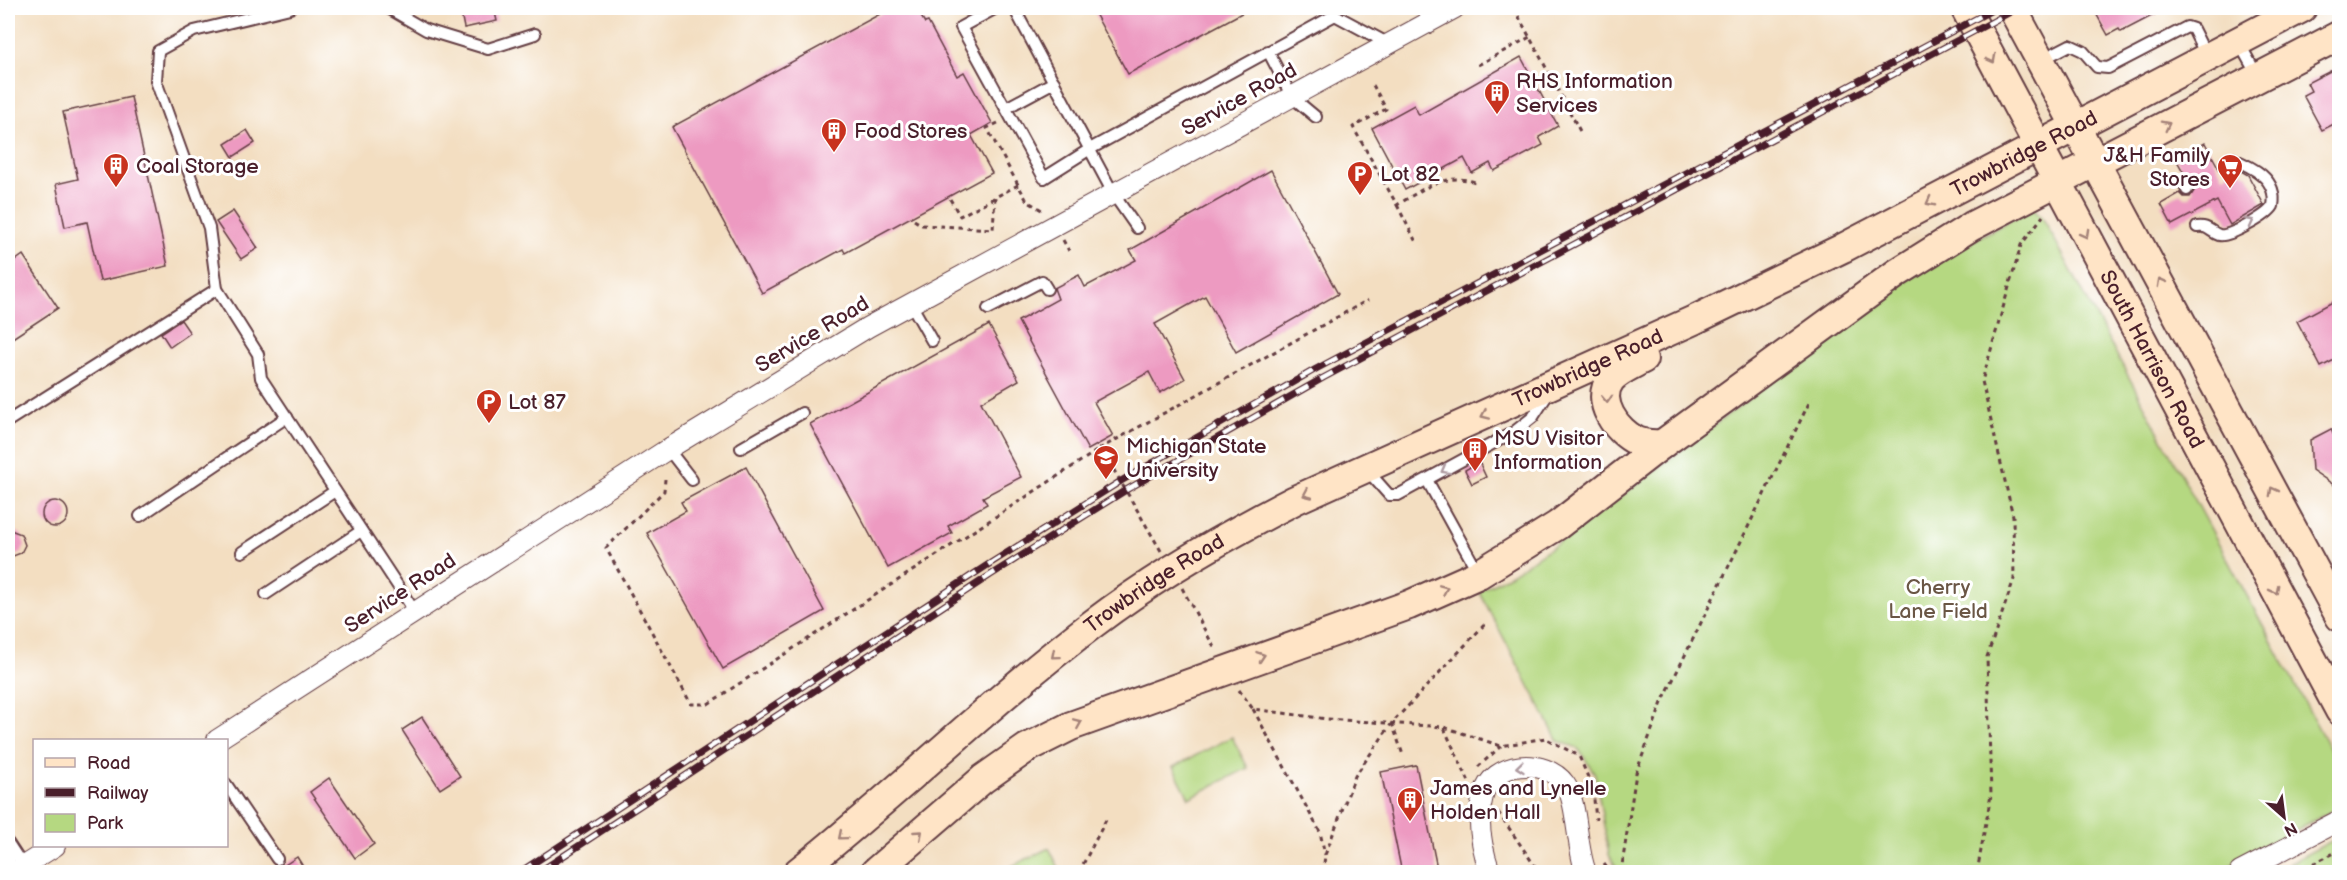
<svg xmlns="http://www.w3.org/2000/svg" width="2347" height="880" font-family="'Balsamiq Sans',sans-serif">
<rect width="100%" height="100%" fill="#fff"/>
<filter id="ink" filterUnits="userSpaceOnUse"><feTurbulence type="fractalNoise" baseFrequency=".0167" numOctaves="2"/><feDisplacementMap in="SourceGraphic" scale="12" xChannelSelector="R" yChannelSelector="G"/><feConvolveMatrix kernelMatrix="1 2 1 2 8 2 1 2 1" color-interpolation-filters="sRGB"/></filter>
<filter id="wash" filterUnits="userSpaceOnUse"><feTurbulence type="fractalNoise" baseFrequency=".008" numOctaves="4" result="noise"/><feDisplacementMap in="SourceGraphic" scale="24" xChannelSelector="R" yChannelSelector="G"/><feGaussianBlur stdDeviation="1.35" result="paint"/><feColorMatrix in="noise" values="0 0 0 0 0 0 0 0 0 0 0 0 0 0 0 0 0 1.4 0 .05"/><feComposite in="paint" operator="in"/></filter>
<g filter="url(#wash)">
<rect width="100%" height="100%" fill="#f3dec1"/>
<g fill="#b5d881" stroke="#807c56" stroke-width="1.5">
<path d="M 2034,208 L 2045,222 L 2333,755 L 2339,770 L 2339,807 L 2218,872 L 1619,872 L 1609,855 L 1595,774 L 1578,748 L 1558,741 L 1479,591 L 1511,574 L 1574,532 L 1896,287 L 1955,250 Z"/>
<path d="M 1232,737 L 1248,768 L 1189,798 L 1173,767 Z"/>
<path d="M 2339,837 L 2339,872 L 2273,872 Z"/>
<path d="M 1049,848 L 1061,872 L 1003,872 L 1002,871 Z"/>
</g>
<g id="blocks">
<g fill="#ed9ac1">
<path d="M 460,8 L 494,8 L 497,21 L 464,28 Z"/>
<path d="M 891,8 L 916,8 L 925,23 L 928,22 L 957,76 L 964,72 L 992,123 L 971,135 L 992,173 L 845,253 L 843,249 L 762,293 L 672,127 Z"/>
<path d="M 1092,8 L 1251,8 L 1128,74 Z"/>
<path d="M 2093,8 L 2167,8 L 2121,32 L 2119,29 L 2108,35 Z"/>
<path d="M 1521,57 L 1558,126 L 1539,137 L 1543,145 L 1494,171 L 1490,163 L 1472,173 L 1464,158 L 1405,190 L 1372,128 L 1414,105 L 1419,115 Z"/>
<path d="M 2340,66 L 2340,121 L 2322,130 L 2303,95 L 2311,91 L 2307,83 Z"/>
<path d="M 131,97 L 168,266 L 100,281 L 87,222 L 65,227 L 56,184 L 78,179 L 63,112 Z"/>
<path d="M 247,130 L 255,143 L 233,157 L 225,144 Z"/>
<path d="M 2205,143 L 2223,176 L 2236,168 L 2248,175 L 2264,205 L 2230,225 L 2217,201 L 2172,225 L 2161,204 L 2180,193 L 2184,197 L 2190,197 L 2194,191 L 2176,159 Z"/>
<path d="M 1271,170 L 1338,294 L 1236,352 L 1205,296 L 1155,324 L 1185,379 L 1160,393 L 1149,372 L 1094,402 L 1113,436 L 1088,450 L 1018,321 L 1058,299 L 1054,288 L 1079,275 L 1085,287 L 1136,260 L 1130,250 Z"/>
<path d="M 233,211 L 258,248 L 241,259 L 216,222 Z"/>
<path d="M 23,255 L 58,308 L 8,341 L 8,266 Z"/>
<path d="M 2340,298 L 2340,357 L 2321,367 L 2297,321 Z"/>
<path d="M 181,320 L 190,333 L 170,347 L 161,333 Z"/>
<path d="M 989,325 L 1019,380 L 981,402 L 1021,477 L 983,497 L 987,504 L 948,526 L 952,533 L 888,568 L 810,424 Z"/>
<path d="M 2331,429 L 2333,434 L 2340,430 L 2340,489 L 2312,470 L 2310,440 Z"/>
<path d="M 1479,462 L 1486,477 L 1472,484 L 1465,470 Z"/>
<path d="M 746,467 L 824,611 L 723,669 L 647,533 L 686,511 L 681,502 Z"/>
<circle cx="55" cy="514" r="13"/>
<path d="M 8,529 L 21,534 L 25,545 L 21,553 L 8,558 Z"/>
<path d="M 422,717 L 460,776 L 440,789 L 402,730 Z"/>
<path d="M 1416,765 L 1438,873 L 1402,873 L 1381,772 Z"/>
<path d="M 329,778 L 374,844 L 355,858 L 310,792 Z"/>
<path d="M 297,857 L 307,873 L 273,873 Z"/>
</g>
</g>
</g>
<g filter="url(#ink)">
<use href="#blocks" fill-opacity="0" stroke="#633c42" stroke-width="1.5"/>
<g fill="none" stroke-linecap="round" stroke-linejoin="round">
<defs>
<g id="lane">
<path d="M 290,8 L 194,31 L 158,51 L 156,81 L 209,228 L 217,289 L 258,354 L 261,378 L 415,612"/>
<path d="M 388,8 L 426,30 L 488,49 L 535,34"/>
<path d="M 996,8 L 961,27 L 1044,178 L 1090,149 L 1335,15 L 1387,43"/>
<path d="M 1014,8 L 1114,195 L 1137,228"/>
<path d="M 2238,41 L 2258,77"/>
<path d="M 1268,51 L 1292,97 L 1316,117"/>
<path d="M 2041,60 L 2070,45 L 2083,51 L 2097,67 L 2108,68 L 2187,27 L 2193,29 L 2207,57"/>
<path d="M 1006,108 L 1054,82"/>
<path d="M 2183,183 L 2187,190"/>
<path d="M 2197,227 C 2208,225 2210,232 2219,235 C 2229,238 2268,215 2273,206 C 2278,178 2252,167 2231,158"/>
<path d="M 911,304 L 932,341"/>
<path d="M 988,309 L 1042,281 L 1047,289"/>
<path d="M 8,421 L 217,289"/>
<path d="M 741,448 L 802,413"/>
<path d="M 668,449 L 692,480"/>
<path d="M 1366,469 L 1389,495 L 1398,495 L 1514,432 L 1533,417 L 1548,394"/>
<path d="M 1427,480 L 1479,574"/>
<path d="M 140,516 L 287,417"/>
<path d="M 242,552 L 335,491"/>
<path d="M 266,594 L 361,531"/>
<path d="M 226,784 L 277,859"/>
<path d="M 8,843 L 23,866"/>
</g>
<g id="street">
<path d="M 217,740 L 668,449 L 868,327 L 1455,8"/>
<path d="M 14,872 L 55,846"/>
<path d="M 1490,872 C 1482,849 1476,820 1483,796 C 1492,760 1545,757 1565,784 C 1578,802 1576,848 1586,872"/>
<path d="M 2240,872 L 2340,820"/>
</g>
<g id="secondary">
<path id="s1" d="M 1965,8 L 2340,711"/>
<path d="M 2012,8 L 2340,617"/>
<path d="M 1643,359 C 1632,365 1619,370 1611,379 C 1594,401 1617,432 1637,441 C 1644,444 1654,444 1661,445"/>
<path id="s2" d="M 798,872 C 899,792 991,701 1094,623 C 1157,575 1225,536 1295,500 L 1694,320 L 1843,248 L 2302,8"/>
<path d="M 875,872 L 983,779 L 1027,748 L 1071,726 L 1409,605 L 1479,574 L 1558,525 L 1661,445 L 1897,273 L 1972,226 L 2340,35"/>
</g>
</defs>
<use href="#lane" stroke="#633c42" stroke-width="14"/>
<use href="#street" stroke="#633c42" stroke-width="22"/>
<use href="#secondary" stroke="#633c42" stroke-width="32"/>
<g stroke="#633c42" stroke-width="3" stroke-dasharray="4.5 4.5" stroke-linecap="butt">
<path d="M 1514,8 L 1581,133"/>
<path d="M 1478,65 L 1530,37"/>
<path d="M 1373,85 L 1386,109 L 1353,127 L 1397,205 C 1422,190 1444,172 1475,182"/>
<path d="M 998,123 L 987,128 L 1027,201 L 1045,212"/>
<path d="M 950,199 L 960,216 L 1018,185"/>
<path d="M 1397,205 L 1417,244"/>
<path d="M 914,220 L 922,225 L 993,229 L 995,197"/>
<path d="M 1063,240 L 1069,251"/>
<path d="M 665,479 L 664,491 L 606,548 L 691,704 L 708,704 L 1101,448"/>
<path d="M 1161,551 L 1101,448 L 1368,300"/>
<path d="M 1182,588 L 1216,651"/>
<path d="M 1239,690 L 1253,709 L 1327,719 L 1444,727 L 1501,746 L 1545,738 L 1579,756 L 1593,789 L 1596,820"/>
<path d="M 1253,709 L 1320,832 L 1325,855"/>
<path d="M 1392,723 L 1403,755"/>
<path d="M 1444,728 L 1470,784"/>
<path d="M 1478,767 L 1501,746"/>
<path d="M 1498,812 L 1539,872"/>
<path d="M 1604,864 L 1610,872"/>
<path d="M 1079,872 L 1108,816"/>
<path d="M 1323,872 L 1325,855 L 1355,776 L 1392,723 L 1485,624"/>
<path d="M 1519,872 L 1533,865"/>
<path d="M 1621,872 L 1636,773 L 1663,700 L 1809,403"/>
<path d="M 1977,872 L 1991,795 L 1987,657 L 2014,579 L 2013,516 L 1982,381 L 2021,245 L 2043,216"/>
<path d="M 2297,872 L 2340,850"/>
</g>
<use href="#lane" stroke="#fff" stroke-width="10"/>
<use href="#street" stroke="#fff" stroke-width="20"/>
<use href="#secondary" stroke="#ffe4c6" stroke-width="28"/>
<defs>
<g id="rail">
<path d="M 520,872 L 986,566 L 1121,481 L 1316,369 L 1996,8"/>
<path d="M 539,872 L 992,574 L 1126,490 L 1323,378 L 2018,8"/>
</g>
</defs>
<use href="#rail" stroke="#4a1f2b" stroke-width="7"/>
<use href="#rail" stroke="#fff" stroke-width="4.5" stroke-dasharray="14" stroke-linecap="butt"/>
</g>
<defs><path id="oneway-chevron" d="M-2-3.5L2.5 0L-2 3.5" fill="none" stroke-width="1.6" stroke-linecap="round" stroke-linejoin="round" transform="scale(1.5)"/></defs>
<g stroke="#a48278">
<use href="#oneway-chevron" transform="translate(1992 59) rotate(62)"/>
<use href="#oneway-chevron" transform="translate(2166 125) rotate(-27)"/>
<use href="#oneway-chevron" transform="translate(1930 202) rotate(152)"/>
<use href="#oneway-chevron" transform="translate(2085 234) rotate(61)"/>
<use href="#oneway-chevron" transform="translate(2161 282) rotate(-119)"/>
<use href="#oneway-chevron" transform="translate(1607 399) rotate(87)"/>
<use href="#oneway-chevron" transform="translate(1485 415) rotate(156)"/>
<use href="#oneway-chevron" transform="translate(2273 491) rotate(-118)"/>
<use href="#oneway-chevron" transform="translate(1307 494) rotate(156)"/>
<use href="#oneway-chevron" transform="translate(1444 589) rotate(-23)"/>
<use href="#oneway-chevron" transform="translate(2275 590) rotate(62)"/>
<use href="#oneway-chevron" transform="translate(1055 655) rotate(140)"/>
<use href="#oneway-chevron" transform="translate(1261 656) rotate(-19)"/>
<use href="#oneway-chevron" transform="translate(1078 723) rotate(-23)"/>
<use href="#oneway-chevron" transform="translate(919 834) rotate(-41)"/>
<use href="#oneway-chevron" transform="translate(842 836) rotate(140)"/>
</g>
<g stroke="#ae9aa0">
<use href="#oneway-chevron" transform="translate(2250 222) rotate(-28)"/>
<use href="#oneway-chevron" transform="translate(1445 470) rotate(151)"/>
<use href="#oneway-chevron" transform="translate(1520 767) rotate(174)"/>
</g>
</g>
<defs>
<symbol id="building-pin" viewBox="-11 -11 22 30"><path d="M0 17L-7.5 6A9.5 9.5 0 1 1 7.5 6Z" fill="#c8321e" stroke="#fff"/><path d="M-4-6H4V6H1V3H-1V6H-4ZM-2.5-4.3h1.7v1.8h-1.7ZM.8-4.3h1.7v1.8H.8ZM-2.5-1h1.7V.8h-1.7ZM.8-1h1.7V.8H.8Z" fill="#fff"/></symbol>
<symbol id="supermarket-pin" viewBox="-11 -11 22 30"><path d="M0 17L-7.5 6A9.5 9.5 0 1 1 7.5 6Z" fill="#c8321e" stroke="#fff"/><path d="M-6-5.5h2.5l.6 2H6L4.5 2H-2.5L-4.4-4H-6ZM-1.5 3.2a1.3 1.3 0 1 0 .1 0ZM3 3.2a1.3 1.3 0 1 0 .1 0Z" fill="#fff"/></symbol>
<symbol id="parking-pin" viewBox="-11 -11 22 30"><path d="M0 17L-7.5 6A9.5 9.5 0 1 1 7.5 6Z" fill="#c8321e" stroke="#fff"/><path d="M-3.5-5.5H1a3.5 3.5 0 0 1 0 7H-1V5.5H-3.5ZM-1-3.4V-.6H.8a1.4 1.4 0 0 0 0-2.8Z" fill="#fff"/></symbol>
<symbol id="university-pin" viewBox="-11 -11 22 30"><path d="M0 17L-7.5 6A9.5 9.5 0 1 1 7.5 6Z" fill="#c8321e" stroke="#fff"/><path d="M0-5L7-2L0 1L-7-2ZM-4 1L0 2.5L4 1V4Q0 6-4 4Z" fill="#fff"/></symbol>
</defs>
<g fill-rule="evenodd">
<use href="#building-pin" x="1482" y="78" width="30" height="40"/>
<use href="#building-pin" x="819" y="116" width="30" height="40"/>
<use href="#building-pin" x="101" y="151" width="30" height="40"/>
<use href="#supermarket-pin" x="2215" y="152" width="30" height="40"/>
<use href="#parking-pin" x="1345" y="159" width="30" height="40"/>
<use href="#parking-pin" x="474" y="387" width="30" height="40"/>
<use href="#building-pin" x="1460" y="435" width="30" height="40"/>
<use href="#university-pin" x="1091" y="443" width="30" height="40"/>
<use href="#building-pin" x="1395" y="785" width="30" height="40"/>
</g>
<g text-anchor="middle" stroke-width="6" stroke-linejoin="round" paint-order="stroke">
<g font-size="21" fill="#4a1f2b" stroke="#fff" text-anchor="start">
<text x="1516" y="88">RHS Information<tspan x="1516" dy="24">Services</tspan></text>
<text x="854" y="138">Food Stores</text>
<text x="2210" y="162" text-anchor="end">J&amp;H Family<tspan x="2210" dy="24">Stores</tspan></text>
<text x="136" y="173">Coal Storage</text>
<text x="1380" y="181">Lot 82</text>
<text x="508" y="409">Lot 87</text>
<text x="1494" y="445">MSU Visitor<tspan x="1494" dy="24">Information</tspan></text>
<text x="1126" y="453">Michigan State<tspan x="1126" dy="24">University</tspan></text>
<text x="1430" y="795">James and Lynelle<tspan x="1430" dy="24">Holden Hall</tspan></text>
</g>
<g font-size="21" fill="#4a1f2b" stroke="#fff">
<text transform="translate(1239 99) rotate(-29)" y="7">Service Road</text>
<text dy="7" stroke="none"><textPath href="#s2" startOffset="1430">Trowbridge Road</textPath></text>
<text transform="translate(812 334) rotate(-31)" y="7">Service Road</text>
<text dy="7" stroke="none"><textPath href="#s1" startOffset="398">South Harrison Road</textPath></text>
<text dy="7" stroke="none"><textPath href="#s2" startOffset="944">Trowbridge Road</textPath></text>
<text dy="7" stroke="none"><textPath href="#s2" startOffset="459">Trowbridge Road</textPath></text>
<text transform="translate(400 593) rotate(-33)" y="7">Service Road</text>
</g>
<g font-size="21" fill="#6a5645" stroke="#fff">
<text x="1938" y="594">Cherry<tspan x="1938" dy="24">Lane Field</tspan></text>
</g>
</g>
<rect width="2347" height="880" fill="none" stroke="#fff" stroke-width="30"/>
<rect x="33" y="739" width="195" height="108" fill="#ffffff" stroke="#b7a5aa" stroke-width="1.5"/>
<rect x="45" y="758" width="30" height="9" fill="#ffe4c6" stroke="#b7a5aa" stroke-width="1.5"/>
<text x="87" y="769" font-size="18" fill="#4a1f2b">Road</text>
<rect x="45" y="788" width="30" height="9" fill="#4a1f2b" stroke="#b7a5aa" stroke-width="1.5"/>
<text x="87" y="799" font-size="18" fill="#4a1f2b">Railway</text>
<rect x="45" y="814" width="30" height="18" fill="#b5d881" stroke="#b7a5aa" stroke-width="1.5"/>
<text x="87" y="829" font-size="18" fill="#4a1f2b">Park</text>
<g transform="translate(2284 817) rotate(152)" stroke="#ffffff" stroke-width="4.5" paint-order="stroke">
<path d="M0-4.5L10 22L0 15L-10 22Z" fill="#4a1f2b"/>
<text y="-9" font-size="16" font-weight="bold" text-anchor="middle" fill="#4a1f2b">N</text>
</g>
</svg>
